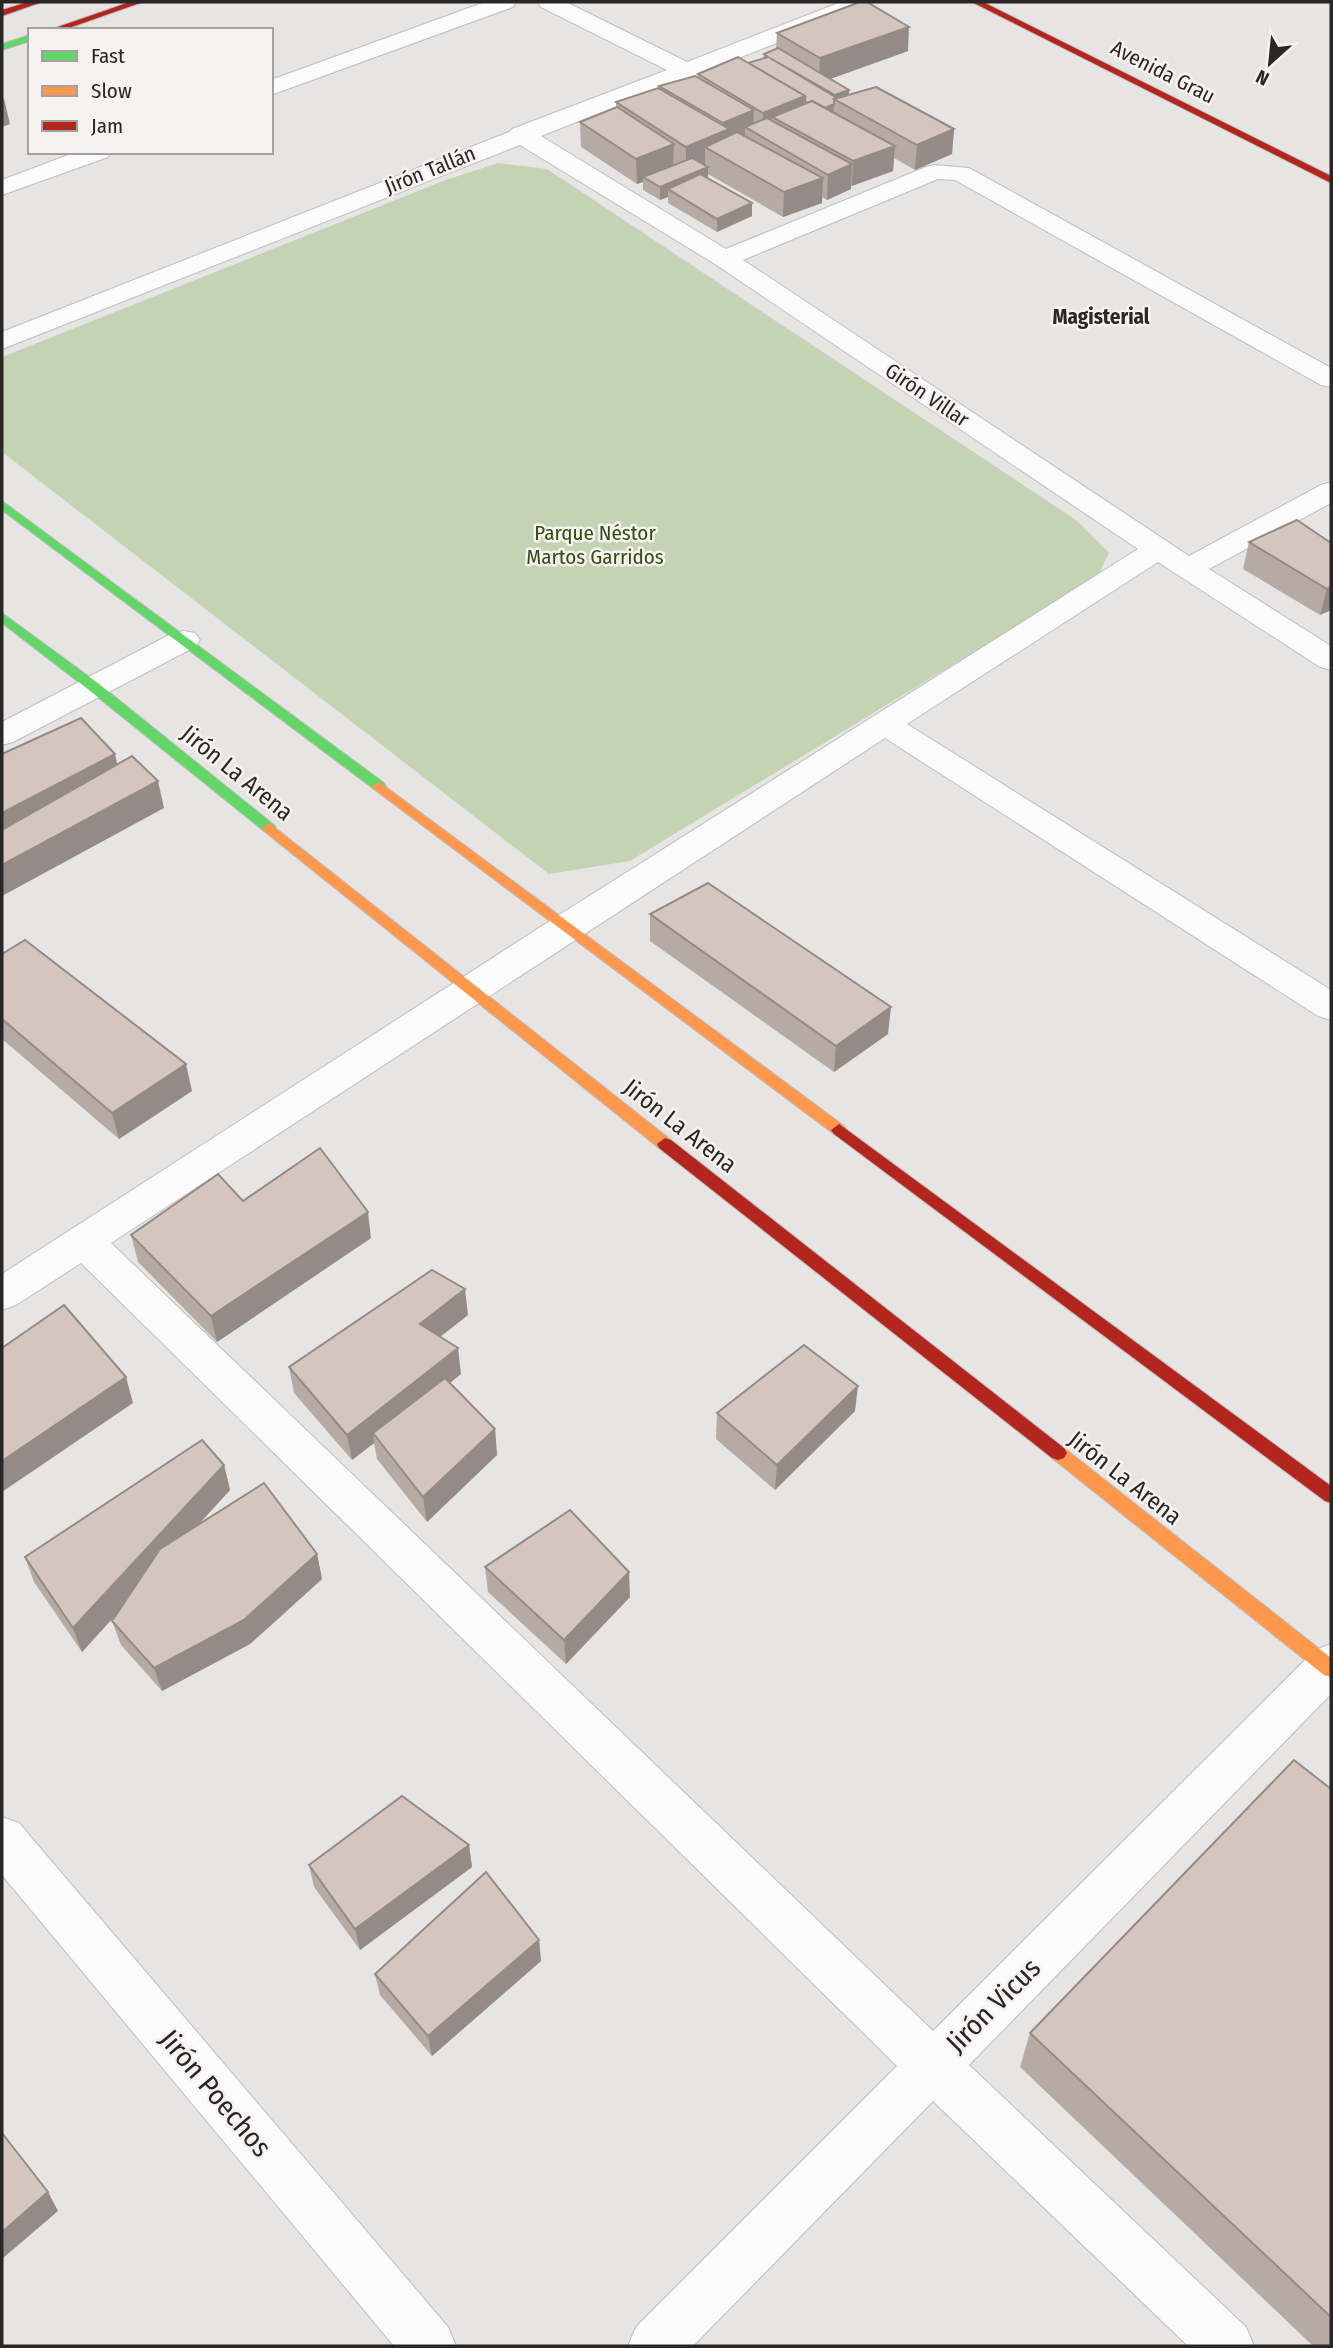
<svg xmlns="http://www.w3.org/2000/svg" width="1333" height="2348" font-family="'Fira Sans Condensed',sans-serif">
<rect width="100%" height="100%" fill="#e7e5e4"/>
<path fill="#c4d3b4" d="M 498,163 L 547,169 L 1076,520 L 1109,553 L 1097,577 L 630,861 L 549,874 L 2,452 L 2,357 L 443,181 Z"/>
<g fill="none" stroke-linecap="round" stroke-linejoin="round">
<defs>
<g id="street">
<path d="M 485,2 L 516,2 L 513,7 L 271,95 L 271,80 Z"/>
<path d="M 538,2 L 566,2 L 687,62 L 841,2 L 871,2 L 868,7 L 541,136 L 726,249 L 926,167 L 935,165 L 969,168 L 1331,368 L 1331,387 L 1321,385 L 955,180 L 938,179 L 743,260 L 1189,556 L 1321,485 L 1331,482 L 1331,503 L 1209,569 L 1331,646 L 1331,670 L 1320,667 L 1158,562 L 907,724 L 1331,990 L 1331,1020 L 1318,1016 L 885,738 L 111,1243 L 933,2031 L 1315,1650 L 1331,1644 L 1331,1694 L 969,2065 L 1246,2327 L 1254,2346 L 1188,2346 L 933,2101 L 693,2346 L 628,2346 L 636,2327 L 897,2066 L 81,1263 L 16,1305 L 2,1310 L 2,1274 L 556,917 L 1138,549 L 715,264 L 520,145 L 2,349 L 2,332 L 509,132 L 512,129 L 667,70 L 541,7 Z"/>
<path d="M 76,152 L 111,152 L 108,157 L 2,195 L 2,180 Z"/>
<path d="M 184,631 L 195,633 L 200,640 L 195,647 L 13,742 L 2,745 L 2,722 L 173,633 Z"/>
<path d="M 2,1817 L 19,1823 L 448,2327 L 456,2346 L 394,2346 L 2,1875 Z"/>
</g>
<g id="fast">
<path d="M 30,35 L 30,41 L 2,50 L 2,44 Z"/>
<path d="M 2,501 L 384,783 L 386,786 L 384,789 L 374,789 L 2,510 Z"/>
<path d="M 2,613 L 99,684 L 274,825 L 276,828 L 274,831 L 264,831 L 89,690 L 2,623 Z"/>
</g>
<g id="slow">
<path d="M 379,782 L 844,1126 L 847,1130 L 844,1134 L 834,1134 L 374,789 L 372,786 Z"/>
<path d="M 269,823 L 671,1140 L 673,1144 L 671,1148 L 659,1148 L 264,831 L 262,828 Z"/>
<path d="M 1058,1446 L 1064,1448 L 1331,1658 L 1331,1677 L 1324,1675 L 1052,1458 L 1049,1453 L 1052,1448 Z"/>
</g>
<g id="jam">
<path d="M 28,2 L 42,2 L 2,16 L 2,10 Z"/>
<path d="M 130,2 L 143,2 L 63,30 L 49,30 Z"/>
<path d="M 972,2 L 983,2 L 1331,176 L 1331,183 Z"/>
<path d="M 839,1124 L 1331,1486 L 1331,1503 L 1325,1501 L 834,1134 L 831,1130 Z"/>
<path d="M 665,1138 L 671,1140 L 1064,1448 L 1067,1453 L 1064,1458 L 1058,1460 L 1052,1458 L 659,1148 L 657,1144 Z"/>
</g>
</defs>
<use href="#street" stroke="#bfbdbd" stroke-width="2"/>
<use href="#fast" stroke="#bfbdbd" stroke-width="2"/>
<use href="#slow" stroke="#bfbdbd" stroke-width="2"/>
<use href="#jam" stroke="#bfbdbd" stroke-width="2"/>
<use href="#street" fill="#fbfbfb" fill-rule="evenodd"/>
<use href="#fast" fill="#63d668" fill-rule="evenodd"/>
<use href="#slow" fill="#ff974d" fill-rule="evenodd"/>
<use href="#jam" fill="#b3261e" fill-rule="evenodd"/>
</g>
<g fill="#b6aaa4">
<path d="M 777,33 L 908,51 L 830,79 L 849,90 L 849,94 L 954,129 L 952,154 L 915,170 L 894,158 L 893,171 L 851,186 L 851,189 L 827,200 L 822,197 L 822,203 L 783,217 L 708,174 L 708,179 L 752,216 L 717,232 L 668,203 L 668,197 L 660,200 L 643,190 L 643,182 L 637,184 L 581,147 L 580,122 L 616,107 L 616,102 L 659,89 L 659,86 L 698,78 L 698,74 L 748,63 L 763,58 L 764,54 L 776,49 Z"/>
<path d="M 1249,542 L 1331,543 L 1331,610 L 1320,615 L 1243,569 Z"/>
<path d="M 650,914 L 888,1034 L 834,1072 L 650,941 Z"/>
<path d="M 2,954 L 192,1091 L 119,1139 L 2,1039 Z"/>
<path d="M 243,1201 L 371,1238 L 217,1342 L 138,1262 L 131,1235 Z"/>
<path d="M 468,1315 L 440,1337 L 461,1374 L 450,1383 L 495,1429 L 497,1455 L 427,1522 L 377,1459 L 374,1443 L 352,1460 L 294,1393 L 289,1367 Z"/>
<path d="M 855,1411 L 775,1490 L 716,1439 L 717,1413 Z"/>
<path d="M 224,1465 L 230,1490 L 198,1525 L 317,1554 L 322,1579 L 250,1644 L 162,1691 L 121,1645 L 112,1621 L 119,1611 L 82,1652 L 34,1582 L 25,1557 Z"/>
<path d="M 485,1567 L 630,1597 L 566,1664 L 488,1592 Z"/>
<path d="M 1331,1789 L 1331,2346 L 1313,2346 L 1020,2067 L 1030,2033 Z"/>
<path d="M 469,1845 L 472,1867 L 360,1950 L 314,1887 L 309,1865 Z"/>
<path d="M 539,1940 L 541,1961 L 432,2056 L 380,1995 L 375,1974 Z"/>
</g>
<g fill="#948b86">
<path d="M 909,27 L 908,51 L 819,83 L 820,58 Z"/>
<path d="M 849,90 L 848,103 L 835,99 L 835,95 Z"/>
<path d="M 805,96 L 804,121 L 772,117 L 771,134 L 762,137 L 763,113 Z"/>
<path d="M 4,99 L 10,124 L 2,127 L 2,100 Z"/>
<path d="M 834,104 L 833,117 L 820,110 Z"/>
<path d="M 754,110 L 753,131 L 745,127 L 745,138 L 705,147 L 705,164 L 686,172 L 686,147 L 723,131 L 723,123 Z"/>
<path d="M 954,129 L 952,154 L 915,170 L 917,145 Z"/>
<path d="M 674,144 L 673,169 L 643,177 L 643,182 L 637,184 L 636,159 Z"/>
<path d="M 895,146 L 893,171 L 852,186 L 853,161 Z"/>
<path d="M 852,164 L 851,189 L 827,200 L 828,175 Z"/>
<path d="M 708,167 L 708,180 L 668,189 L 668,197 L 660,200 L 660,187 Z"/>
<path d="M 823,178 L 822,203 L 783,217 L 784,192 Z"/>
<path d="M 752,203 L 752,216 L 717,232 L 717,219 Z"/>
<path d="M 1331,586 L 1331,610 L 1320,615 L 1327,589 Z"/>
<path d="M 115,754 L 121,781 L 2,843 L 2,813 Z"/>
<path d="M 158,781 L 164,808 L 2,896 L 2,865 Z"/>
<path d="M 891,1007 L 888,1034 L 834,1072 L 836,1046 Z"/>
<path d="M 186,1064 L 192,1091 L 119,1139 L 112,1113 Z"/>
<path d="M 368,1212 L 371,1238 L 217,1342 L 211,1316 Z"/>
<path d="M 465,1289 L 468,1315 L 423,1350 L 420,1324 Z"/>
<path d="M 458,1348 L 461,1374 L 378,1440 L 373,1433 L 374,1443 L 352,1460 L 347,1435 Z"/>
<path d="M 126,1377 L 133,1403 L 2,1492 L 2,1461 Z"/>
<path d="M 858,1386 L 855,1411 L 775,1490 L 777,1465 Z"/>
<path d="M 495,1429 L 497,1455 L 427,1522 L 423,1497 Z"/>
<path d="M 224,1465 L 230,1490 L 82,1652 L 73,1628 Z"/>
<path d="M 317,1554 L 322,1579 L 250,1644 L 162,1691 L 154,1668 Z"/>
<path d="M 629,1572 L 630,1597 L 566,1664 L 564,1640 Z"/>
<path d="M 469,1845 L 472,1867 L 360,1950 L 355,1929 Z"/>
<path d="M 539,1940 L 541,1961 L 432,2056 L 428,2036 Z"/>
<path d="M 48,2192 L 58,2211 L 2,2259 L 2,2232 Z"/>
</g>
<g fill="#d4c6bf" stroke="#948b86" stroke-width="2">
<path d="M 860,2 L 867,2 L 909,27 L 820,58 L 777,33 Z"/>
<path d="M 778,48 L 849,90 L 835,95 L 770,58 L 837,98 L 834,99 L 834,104 L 825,108 L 812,101 L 808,103 L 805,101 L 805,96 L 748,63 L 768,57 L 764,54 Z"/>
<path d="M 738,57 L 805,96 L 763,113 L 698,74 Z"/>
<path d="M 695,76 L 754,110 L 723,123 L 659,86 Z"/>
<path d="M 876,87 L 954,129 L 917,145 L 834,99 Z"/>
<path d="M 658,88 L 729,129 L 686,147 L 616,102 Z"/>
<path d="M 812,101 L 895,146 L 853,161 L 772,117 Z"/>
<path d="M 617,107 L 674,144 L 636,159 L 580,122 Z"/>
<path d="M 767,118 L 852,164 L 828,175 L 745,127 Z"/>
<path d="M 737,132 L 823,178 L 784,192 L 705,147 Z"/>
<path d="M 692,158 L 708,167 L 660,187 L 643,177 Z"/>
<path d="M 700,174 L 752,203 L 717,219 L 668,189 Z"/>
<path d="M 1297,520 L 1331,543 L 1331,586 L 1327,589 L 1249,542 Z"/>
<path d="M 81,718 L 115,754 L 2,813 L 2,754 Z"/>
<path d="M 132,756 L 158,781 L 2,865 L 2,830 Z"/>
<path d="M 708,883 L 891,1007 L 836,1046 L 650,914 Z"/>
<path d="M 25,940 L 186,1064 L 112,1113 L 2,1019 L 2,954 Z"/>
<path d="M 320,1148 L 368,1212 L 211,1316 L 131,1235 L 218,1174 L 243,1201 Z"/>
<path d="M 432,1270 L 465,1289 L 420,1324 L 458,1348 L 347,1435 L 289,1367 Z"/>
<path d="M 64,1305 L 126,1377 L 2,1461 L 2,1348 Z"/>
<path d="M 804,1345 L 858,1386 L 777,1465 L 717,1413 Z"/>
<path d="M 445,1378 L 495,1429 L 423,1497 L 373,1433 Z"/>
<path d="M 202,1440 L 224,1465 L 73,1628 L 25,1557 Z"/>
<path d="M 264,1483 L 317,1554 L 244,1620 L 154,1668 L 112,1621 L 160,1549 Z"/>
<path d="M 570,1510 L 629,1572 L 564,1640 L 485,1567 Z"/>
<path d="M 1294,1760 L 1331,1789 L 1331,2317 L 1030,2033 Z"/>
<path d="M 402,1796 L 469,1845 L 355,1929 L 309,1865 Z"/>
<path d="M 486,1872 L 539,1940 L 428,2036 L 375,1974 Z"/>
<path d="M 2,2133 L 48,2192 L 2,2232 Z"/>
</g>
<g text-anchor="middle" stroke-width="5" stroke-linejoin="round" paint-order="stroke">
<g font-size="21" fill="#282726" stroke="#f6f2f1">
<text transform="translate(1163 72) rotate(27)" y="7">Avenida Grau</text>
<text transform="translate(430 170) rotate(-22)" y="7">Jirón Tallán</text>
<text transform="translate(927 395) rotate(34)" y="7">Girón Villar</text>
</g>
<g font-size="21" font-weight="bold" fill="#282726" stroke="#f6f2f1">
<text x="1101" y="324">Magisterial</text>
</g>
<g font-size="21" fill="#324e0d" stroke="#f6f2f1">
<text x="595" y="540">Parque Néstor<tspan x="595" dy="24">Martos Garridos</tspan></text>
</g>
<g font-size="24" fill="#282726" stroke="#f6f2f1">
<text transform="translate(237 773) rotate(39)" y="8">Jirón La Arena</text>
<text transform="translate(680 1126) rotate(38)" y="8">Jirón La Arena</text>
<text transform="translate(1125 1478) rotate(38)" y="8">Jirón La Arena</text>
</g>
<g font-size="28" fill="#282726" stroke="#f6f2f1">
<text transform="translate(993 2005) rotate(-45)" y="10">Jirón Vicus</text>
<text transform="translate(216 2093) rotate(50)" y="10">Jirón Poechos</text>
</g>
</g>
<rect width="1333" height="2348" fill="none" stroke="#282726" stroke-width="7"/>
<rect x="28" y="28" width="245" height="126" fill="#f6f2f1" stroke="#a4a1a0" stroke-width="2"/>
<rect x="42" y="51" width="35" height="10" fill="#63d668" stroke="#a4a1a0" stroke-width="2"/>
<text x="91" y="63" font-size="21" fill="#282726">Fast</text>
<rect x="42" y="86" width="35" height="10" fill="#ff974d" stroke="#a4a1a0" stroke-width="2"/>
<text x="91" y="98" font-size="21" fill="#282726">Slow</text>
<rect x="42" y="121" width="35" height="10" fill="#b3261e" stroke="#a4a1a0" stroke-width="2"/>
<text x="91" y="133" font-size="21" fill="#282726">Jam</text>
<g transform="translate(1270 63) rotate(207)" stroke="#f6f2f1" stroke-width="5" paint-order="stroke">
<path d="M0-5L12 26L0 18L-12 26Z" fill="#282726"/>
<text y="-10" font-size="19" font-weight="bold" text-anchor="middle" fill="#282726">N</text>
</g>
</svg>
